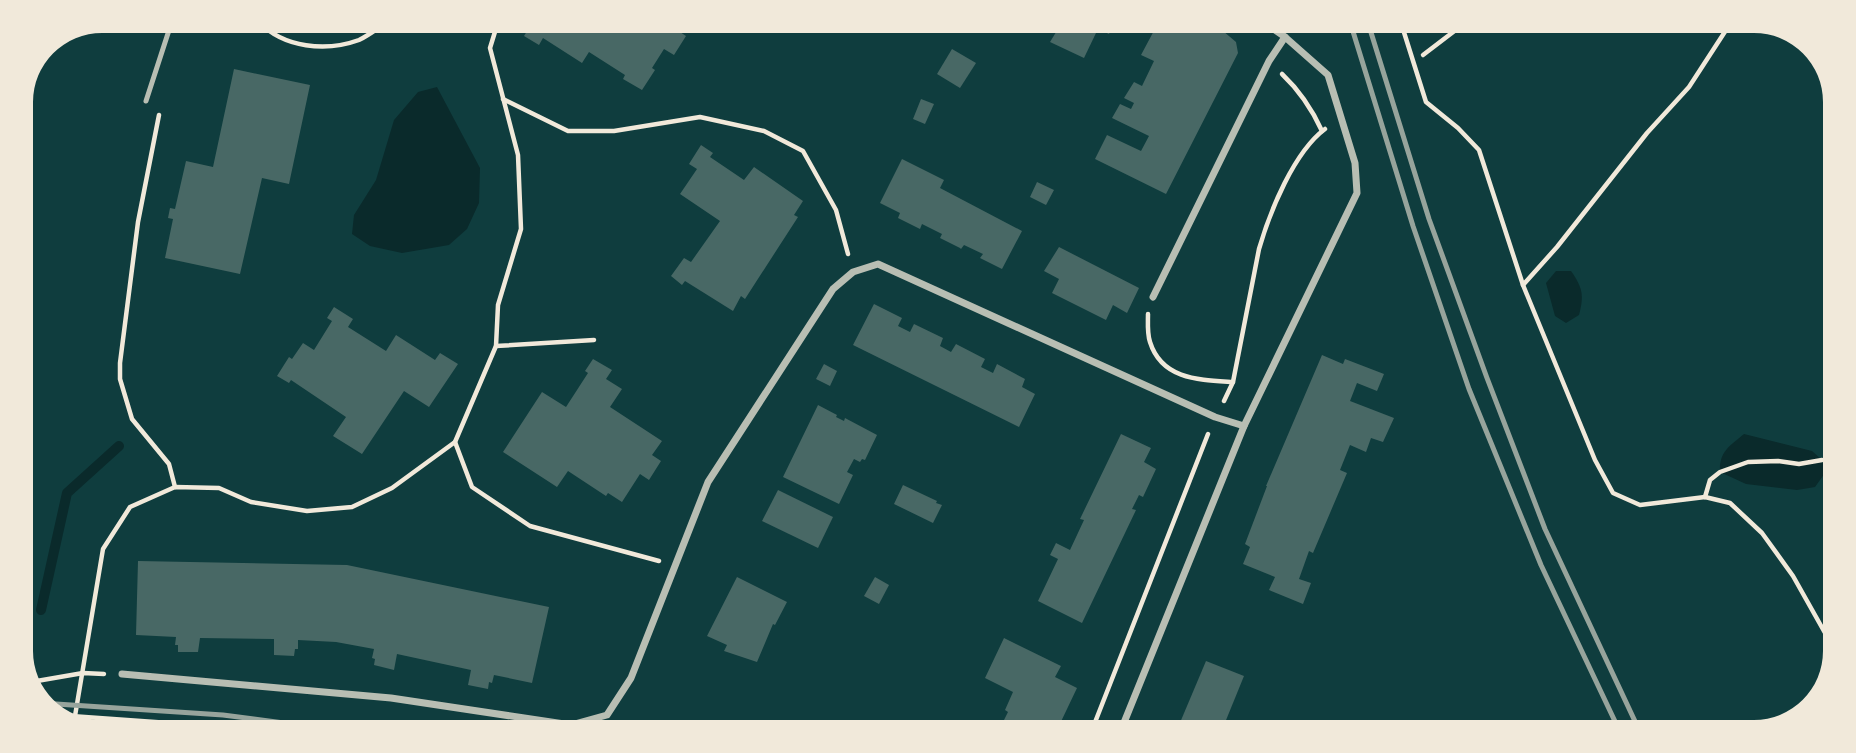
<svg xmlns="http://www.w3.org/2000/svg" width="1856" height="753" font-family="'Times New Roman',serif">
<rect width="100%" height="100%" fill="#0f3d3e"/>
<g fill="#0a2a2b">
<path d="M 437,87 L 480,168 L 479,203 L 467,229 L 449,245 L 402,253 L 370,246 L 352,234 L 354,215 L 376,180 L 394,120 L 418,92 Z"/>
<path d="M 1556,271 L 1571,271 C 1583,288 1584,296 1579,315 L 1566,323 L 1555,316 L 1546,283 Z"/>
<path d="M 1744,434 L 1812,451 L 1822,460 L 1825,473 L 1815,487 L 1797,490 L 1746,484 L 1720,472 C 1719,451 1730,446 1744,434 Z"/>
</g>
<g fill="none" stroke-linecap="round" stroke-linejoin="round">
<path stroke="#0a2a2b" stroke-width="10" d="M 41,610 L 67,493 L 119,446"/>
</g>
<g fill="#486865">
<path d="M 532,23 L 681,23 L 677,30 L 686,36 L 674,55 L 664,49 L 652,68 L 655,70 L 642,90 L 623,79 L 625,75 L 589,52 L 582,63 L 543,38 L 539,45 L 524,36 Z"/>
<path d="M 847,24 L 868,24 L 865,32 Z"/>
<path d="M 1061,24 L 1079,24 L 1096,33 L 1084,58 L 1050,42 Z"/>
<path d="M 1090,25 L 1113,25 L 1109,34 Z"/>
<path d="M 1157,25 L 1216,25 L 1236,42 L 1238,53 L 1166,194 L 1095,159 L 1107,135 L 1141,151 L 1149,136 L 1112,118 L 1120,104 L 1131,109 L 1134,103 L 1124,98 L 1134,82 L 1142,86 L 1154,61 L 1141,55 Z"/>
<path d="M 952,49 L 976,63 L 960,88 L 937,74 Z"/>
<path d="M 234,69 L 310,85 L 289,184 L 262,178 L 240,274 L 165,258 L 173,219 L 168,218 L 170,208 L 175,209 L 186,161 L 213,167 Z"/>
<path d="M 921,99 L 934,104 L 925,124 L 913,119 Z"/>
<path d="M 701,145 L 713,153 L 710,157 L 744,180 L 754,167 L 803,201 L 794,215 L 798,217 L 745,299 L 741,296 L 733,311 L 685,281 L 682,285 L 671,276 L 684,258 L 691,262 L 720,221 L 680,194 L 697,169 L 689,164 Z"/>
<path d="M 902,159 L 944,180 L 940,188 L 1022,231 L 1002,269 L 980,258 L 983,254 L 964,245 L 961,249 L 960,248 L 940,238 L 942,234 L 922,224 L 920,229 L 898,218 L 900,213 L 880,203 Z"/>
<path d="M 1037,182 L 1054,190 L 1046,205 L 1030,197 Z"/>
<path d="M 1059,247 L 1139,288 L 1127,313 L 1113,305 L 1106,320 L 1052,293 L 1059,279 L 1044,271 Z"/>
<path d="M 874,304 L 902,318 L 898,326 L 910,332 L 914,324 L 943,338 L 940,346 L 951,352 L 956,344 L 985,359 L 981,367 L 993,373 L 997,364 L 1025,379 L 1022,387 L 1035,394 L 1019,427 L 853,345 Z"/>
<path d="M 334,307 L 353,319 L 348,327 L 386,351 L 396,335 L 435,360 L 440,353 L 458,364 L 429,407 L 404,391 L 362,454 L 333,436 L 346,417 L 291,380 L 289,383 L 277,376 L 289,357 L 292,359 L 303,343 L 314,350 L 332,321 L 327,318 Z"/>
<path d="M 1322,355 L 1343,364 L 1345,359 L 1384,374 L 1377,391 L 1357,383 L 1350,401 L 1394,418 L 1383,442 L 1371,438 L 1366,452 L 1350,445 L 1340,470 L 1347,473 L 1313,553 L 1309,551 L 1299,579 L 1311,583 L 1303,604 L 1269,590 L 1275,577 L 1243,564 L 1250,547 L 1245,544 L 1267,486 L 1266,486 Z"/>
<path d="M 593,359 L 612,370 L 606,379 L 622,389 L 610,407 L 662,441 L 652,455 L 661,461 L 649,480 L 640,474 L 622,502 L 608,493 L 606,496 L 568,471 L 557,487 L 503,452 L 542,392 L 566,407 L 588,373 L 585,371 Z"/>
<path d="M 824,364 L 837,371 L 830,386 L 816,379 Z"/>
<path d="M 818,405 L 837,415 L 836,417 L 844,421 L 845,418 L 877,435 L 865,460 L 862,459 L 860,462 L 854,459 L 847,472 L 853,475 L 839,504 L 783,477 Z"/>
<path d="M 1121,434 L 1151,448 L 1144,462 L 1156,469 L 1143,497 L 1139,495 L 1132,509 L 1136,510 L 1082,623 L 1038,601 L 1058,559 L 1050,555 L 1056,543 L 1070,550 L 1084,520 L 1080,519 Z"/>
<path d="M 903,485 L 937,501 L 936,503 L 942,505 L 933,523 L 894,504 Z"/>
<path d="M 778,490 L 833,517 L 818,548 L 762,521 Z"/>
<path d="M 138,561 L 347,565 L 549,607 L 532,683 L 494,675 L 492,683 L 489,682 L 488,689 L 468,685 L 471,670 L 397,654 L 394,670 L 374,665 L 375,659 L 372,658 L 374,649 L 336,642 L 298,640 L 298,649 L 295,649 L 294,656 L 274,655 L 274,639 L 200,638 L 198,652 L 178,652 L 178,645 L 175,645 L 176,637 L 136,635 Z"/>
<path d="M 737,577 L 787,602 L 775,625 L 773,624 L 757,662 L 724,651 L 727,645 L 707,636 Z"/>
<path d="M 875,577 L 889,585 L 879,604 L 864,596 Z"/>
<path d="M 1004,638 L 1061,666 L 1055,677 L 1077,688 L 1057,730 L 1000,728 L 1008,712 L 1005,710 L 1013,692 L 985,678 Z"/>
<path d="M 1206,661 L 1244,676 L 1222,730 L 1192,730 L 1179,725 Z"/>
</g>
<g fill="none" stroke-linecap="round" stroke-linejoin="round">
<g stroke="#f1e9da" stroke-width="4.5">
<path d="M 259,22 C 284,48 326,52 359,40 C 368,36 378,28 387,22"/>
<path d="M 1402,26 L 1426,102 L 1458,128 L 1479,150 L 1523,285 L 1595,460 L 1613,493 L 1640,505 L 1705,497 L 1730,503 L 1762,533 L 1793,576 L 1829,640"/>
<path d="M 1423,55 L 1461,26"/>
<path d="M 1282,74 C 1300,91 1312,109 1322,131"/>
<path d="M 503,99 L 568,131 L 614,131 L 700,117 L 764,131 L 803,151 L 836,210 L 848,254"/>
<path d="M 159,115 L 138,222 L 120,363 L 120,379 L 132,419 L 169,464 L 175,487"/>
<path d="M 1523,285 L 1557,247 L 1647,133 L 1689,87 L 1728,27"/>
<path d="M 1148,314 C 1148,323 1147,333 1150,342 C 1162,380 1200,380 1233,382"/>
<path d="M 496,346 L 594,340"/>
<path d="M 1224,401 L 1233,382 L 1259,249 C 1270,211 1294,152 1325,129"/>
<path d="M 455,442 L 472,487 L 530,526 L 659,561"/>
<path d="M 1705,497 L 1710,480 L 1720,472 L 1748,462 L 1778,461 L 1799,464 L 1822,460"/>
<path d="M 31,682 L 83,673 L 104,674"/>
<path d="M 57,715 L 225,727"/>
<path d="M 75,716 L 103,549 L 130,507 L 175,487 L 219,488 L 251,502 L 307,511 L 352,507 L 392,488 L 455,442 L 496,346 L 498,305 L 521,229 L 518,155 L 490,48 L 498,22"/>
<path d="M 1092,730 L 1208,434"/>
</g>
<path stroke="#b8beb3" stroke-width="5" d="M 146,101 L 172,21"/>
<g stroke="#b8beb3" stroke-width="7">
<path d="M 1153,297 L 1269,61 L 1285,37"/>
<path d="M 122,674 L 391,698 L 571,725 L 607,715 L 631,678 L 708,482 L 833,289 L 853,272 L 878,264 L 1215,417 L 1244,426"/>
<path d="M 1121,730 L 1244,426 L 1357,193 L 1355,163 L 1328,75 L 1285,37 L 1268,25"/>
</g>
<g stroke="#97a49c" stroke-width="5">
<path d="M 1351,25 L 1413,226 L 1469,389 L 1541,565 L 1620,732"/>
<path d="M 1369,26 L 1429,219 L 1487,378 L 1545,529 L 1640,732"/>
<path d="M 41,703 L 223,715 L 314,727"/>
<path d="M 66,722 L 132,726"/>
</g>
</g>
<path d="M0 0H1856V753H0ZM102 33H1754A69 69 0 0 1 1823 102V651A69 69 0 0 1 1754 720H102A69 69 0 0 1 33 651V102A69 69 0 0 1 102 33Z" fill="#f1e9da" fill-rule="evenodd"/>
</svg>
